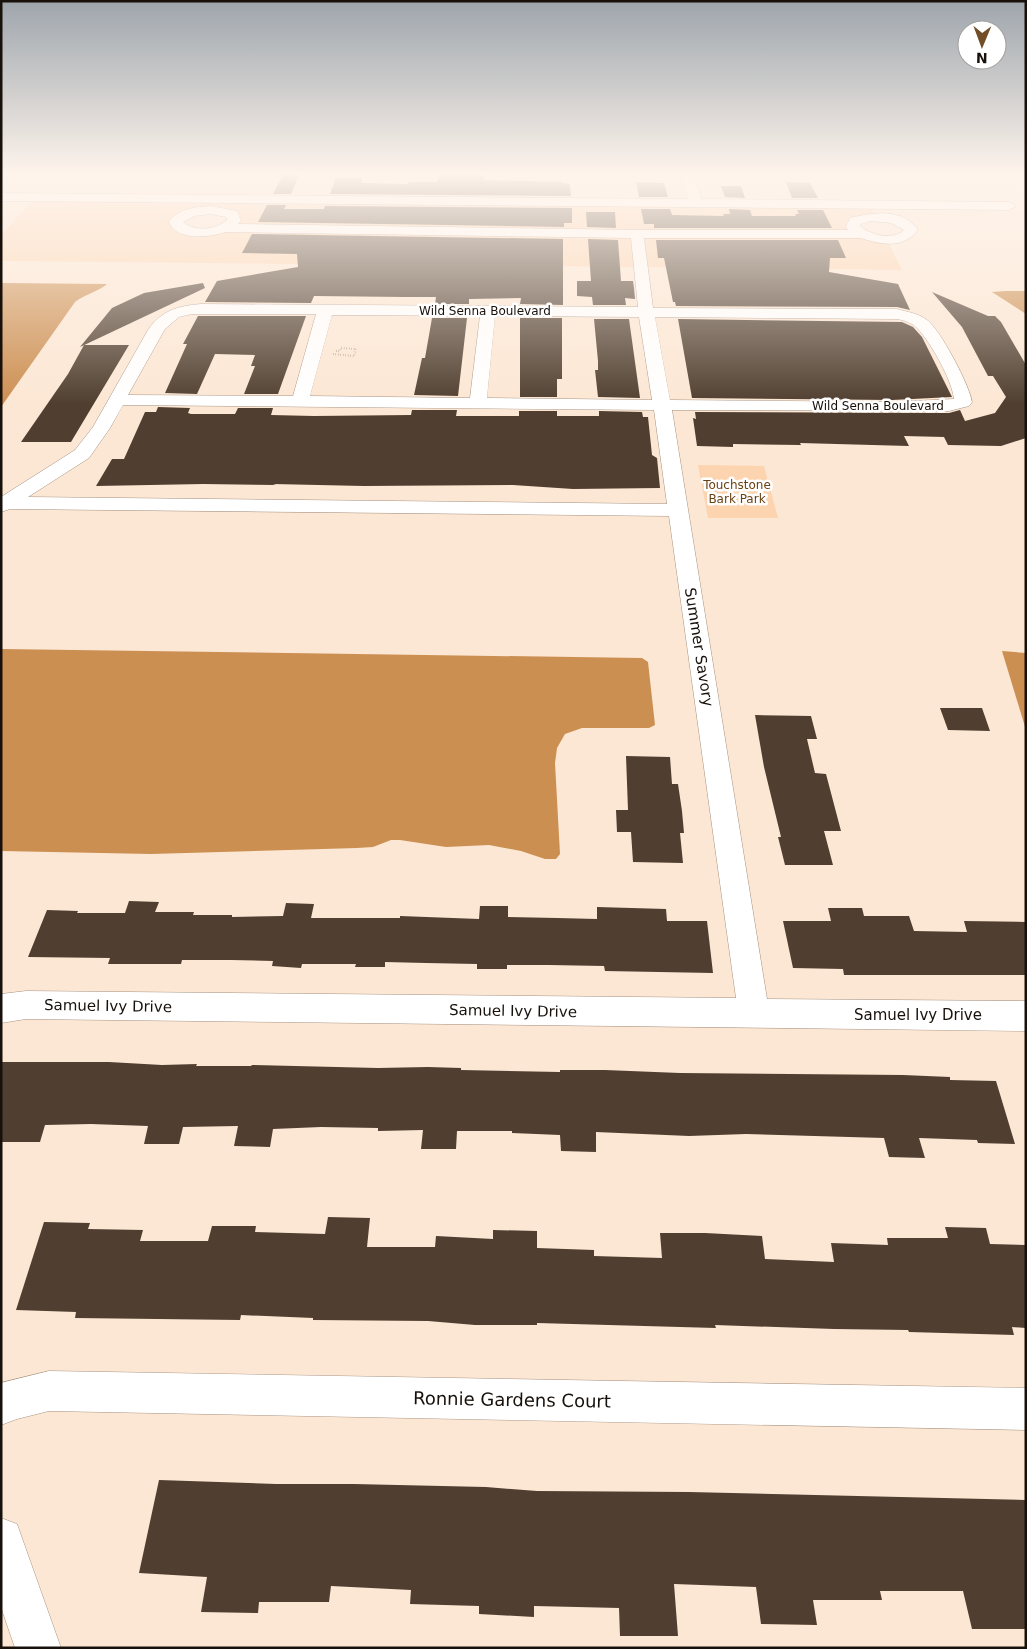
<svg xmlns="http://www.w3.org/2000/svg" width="1027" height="1649" font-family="'DejaVu Sans',sans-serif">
<rect width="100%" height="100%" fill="#fce7d4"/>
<g fill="#fcd4b0">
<path d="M 33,200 L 871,207 L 875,215 C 865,215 854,215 847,222 L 846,227 L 851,232 L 636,232 L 235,226 L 240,220 L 240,216 C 223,197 190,215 171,221 L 171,227 L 176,231 L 631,237 L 634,267 L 1,261 L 1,235 Z"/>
<path d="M 643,237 L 861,237 L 888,242 L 902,270 L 647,267 Z"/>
<path d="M 698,465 L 764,466 L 778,518 L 708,518 Z"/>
</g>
<g fill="#cc8f52">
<path d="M 1,283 L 107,284 C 98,292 85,294 75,302 L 1,407 Z"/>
<path d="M 1006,291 L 1026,291 L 1026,314 L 992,292 Z"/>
<path d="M 1,649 L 642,658 L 648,662 L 655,725 L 649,728 L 582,728 L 565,734 L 557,748 L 555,763 L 560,854 L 556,859 L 545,859 L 521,851 L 489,845 L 446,847 L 400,840 L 391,840 L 373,847 L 357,848 L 151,854 L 1,851 Z"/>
<path d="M 1002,651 L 1026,653 L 1026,730 Z"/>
</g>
<g fill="#503f30">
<path d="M 284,173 L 300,173 L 291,194 L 273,194 Z"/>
<path d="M 439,174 L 484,175 L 484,180 L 562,182 L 562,183 L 570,184 L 571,196 L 330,194 L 336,178 L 362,178 L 361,183 L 408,184 L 409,182 L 437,182 Z"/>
<path d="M 636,182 L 664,183 L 668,197 L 639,197 Z"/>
<path d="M 786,182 L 810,183 L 818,198 L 792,198 Z"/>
<path d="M 721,186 L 741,186 L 745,198 L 725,197 Z"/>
<path d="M 267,205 L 286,205 L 284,209 L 324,209 L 325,206 L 572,208 L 572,223 L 564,223 L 564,227 L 258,222 Z"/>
<path d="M 641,209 L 670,209 L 672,215 L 724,216 L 723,214 L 730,214 L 729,209 L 750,210 L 752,216 L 796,216 L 795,214 L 799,214 L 797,210 L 823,210 L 832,228 L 654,228 L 654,224 L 644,224 Z"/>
<path d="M 586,212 L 615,212 L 616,228 L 587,227 Z"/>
<path d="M 252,234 L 563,239 L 563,305 L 520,304 L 521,298 L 469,299 L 469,304 L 435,304 L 436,297 L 405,297 L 314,296 L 311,303 L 205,302 L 217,281 L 298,267 L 297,254 L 242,253 Z"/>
<path d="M 588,239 L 618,240 L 621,281 L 633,281 L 634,288 L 635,299 L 625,298 L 626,305 L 593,305 L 592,297 L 577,296 L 577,281 L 591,281 Z"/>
<path d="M 656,240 L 838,240 L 846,258 L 830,258 L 829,272 L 898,284 L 910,310 L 897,307 L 676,306 L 675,302 L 673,302 L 664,258 L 658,258 Z"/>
<path d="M 203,283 L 205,288 L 80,347 L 112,308 L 144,293 Z"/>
<path d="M 932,292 L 988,316 L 995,316 L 1001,322 L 1026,365 L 1026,438 L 1001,446 L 948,445 L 944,437 L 904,436 L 909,446 L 800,443 L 801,445 L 733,444 L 733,447 L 697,446 L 693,418 L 696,419 L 695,412 L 949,413 L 960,410 L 965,421 L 995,413 L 1006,397 L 993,376 L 988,376 L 962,327 Z"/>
<path d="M 198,316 L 306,316 L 278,394 L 244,394 L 255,366 L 251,366 L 255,355 L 215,354 L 197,394 L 165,393 L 187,344 L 183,344 Z"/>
<path d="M 432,318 L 467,318 L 458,396 L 414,395 L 422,358 L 425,358 Z"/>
<path d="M 520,318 L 562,318 L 562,379 L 557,379 L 557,397 L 520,397 Z"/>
<path d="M 594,319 L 629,319 L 640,398 L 598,397 L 595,370 L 598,370 L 598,361 Z"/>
<path d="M 678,319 L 902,322 L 913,327 L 922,337 L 952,397 L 892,400 L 692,398 Z"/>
<path d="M 84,345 L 129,345 L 71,442 L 21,442 L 68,374 Z"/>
<path d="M 158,407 L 190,408 L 188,413 L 191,414 L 235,414 L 238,408 L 273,408 L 271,415 L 314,416 L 411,415 L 412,410 L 457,410 L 456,416 L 519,416 L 519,411 L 557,411 L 557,416 L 599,416 L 599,411 L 642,412 L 643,417 L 648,417 L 652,455 L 657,458 L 660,488 L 573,489 L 513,485 L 364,486 L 273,484 L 276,485 L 203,484 L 96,486 L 112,459 L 124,459 L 145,412 L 156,412 Z"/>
<path d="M 940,708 L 982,708 L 990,731 L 948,730 Z"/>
<path d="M 755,715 L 811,716 L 817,739 L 807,739 L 815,773 L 826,774 L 841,831 L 824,831 L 833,865 L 785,865 L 778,837 L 781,837 L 764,767 Z"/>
<path d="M 626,756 L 670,757 L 672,784 L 678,784 L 682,811 L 684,833 L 680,833 L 683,863 L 633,862 L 631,832 L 617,832 L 616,810 L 628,810 Z"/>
<path d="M 129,901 L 159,902 L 155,912 L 194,912 L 193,915 L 232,915 L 232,917 L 283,916 L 286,903 L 314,904 L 311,918 L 400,918 L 400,916 L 479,919 L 480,906 L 508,906 L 508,917 L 557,918 L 597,919 L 597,907 L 666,909 L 667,921 L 707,921 L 713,973 L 605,971 L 604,966 L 549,965 L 507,965 L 507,969 L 477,969 L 477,964 L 426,963 L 385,962 L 385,967 L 355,967 L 356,964 L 302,964 L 301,968 L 272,966 L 273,961 L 231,960 L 182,960 L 181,964 L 108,964 L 110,958 L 28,957 L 47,910 L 78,911 L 77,913 L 125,913 Z"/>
<path d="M 828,908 L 862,908 L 864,916 L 909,916 L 914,931 L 967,932 L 964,921 L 1026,922 L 1026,975 L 844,975 L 843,969 L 793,968 L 783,921 L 831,921 Z"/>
<path d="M 1,1062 L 109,1062 L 162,1065 L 197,1064 L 196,1066 L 251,1066 L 252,1065 L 378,1068 L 428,1067 L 461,1068 L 461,1070 L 560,1072 L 560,1070 L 605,1070 L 680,1073 L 903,1075 L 950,1077 L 950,1080 L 996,1081 L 1015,1144 L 978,1143 L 977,1140 L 919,1138 L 925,1158 L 889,1157 L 884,1138 L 746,1134 L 689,1136 L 596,1132 L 596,1152 L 561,1151 L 560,1135 L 512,1133 L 512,1131 L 457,1131 L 456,1149 L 421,1149 L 423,1130 L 378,1131 L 378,1128 L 321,1127 L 273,1129 L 270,1147 L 234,1146 L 238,1126 L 183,1127 L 179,1144 L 144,1144 L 148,1126 L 91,1124 L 45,1125 L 40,1142 L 1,1142 Z"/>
<path d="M 328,1217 L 370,1218 L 367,1247 L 435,1247 L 436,1236 L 493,1239 L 493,1230 L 537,1231 L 537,1248 L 594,1250 L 594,1256 L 662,1258 L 660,1233 L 705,1233 L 762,1236 L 765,1259 L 834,1262 L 831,1243 L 888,1245 L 887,1238 L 948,1238 L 945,1227 L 986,1228 L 990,1244 L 1026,1245 L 1026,1328 L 1012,1327 L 1014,1335 L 909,1332 L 908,1330 L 834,1329 L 715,1325 L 716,1328 L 537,1323 L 537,1325 L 475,1325 L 428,1321 L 313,1320 L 313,1318 L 241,1315 L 240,1320 L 75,1318 L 76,1312 L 16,1310 L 44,1222 L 90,1223 L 88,1229 L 143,1230 L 140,1241 L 208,1241 L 212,1226 L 256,1226 L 255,1232 L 325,1234 Z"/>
<path d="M 159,1480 L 276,1484 L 354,1484 L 486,1487 L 537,1491 L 689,1492 L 1026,1500 L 1026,1629 L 972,1629 L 963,1591 L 880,1591 L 882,1600 L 813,1600 L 817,1625 L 761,1624 L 756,1587 L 674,1584 L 678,1636 L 620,1636 L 619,1608 L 534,1606 L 534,1617 L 479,1614 L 479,1606 L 410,1604 L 411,1590 L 331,1586 L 329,1602 L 259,1602 L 258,1613 L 201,1612 L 207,1577 L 139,1573 Z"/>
</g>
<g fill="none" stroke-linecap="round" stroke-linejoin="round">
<defs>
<g id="street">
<path d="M 681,173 L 693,173 L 701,199 L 1009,202 L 1016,206 L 1009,210 L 1,201 L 1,193 L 688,199 Z"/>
<path d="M 211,206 L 237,211 L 241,221 L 238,224 L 637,230 L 848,230 L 846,227 L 850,218 C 873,212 903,208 918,230 C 904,249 881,245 861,238 L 644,238 L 653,308 L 897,309 C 907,312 918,313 927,320 C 940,329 970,386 972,402 L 969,406 L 949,411 L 672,410 L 767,999 L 1026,1001 L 1026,1031 L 26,1019 L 1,1023 L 1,994 L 26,991 L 736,998 L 669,516 L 10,509 L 1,512 L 1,497 L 75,450 L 93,427 L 148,330 C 162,310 178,306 201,304 L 638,307 L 631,238 L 226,232 C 210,237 177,242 169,222 C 179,208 195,207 211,206 ZM 211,214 L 226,217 L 227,220 C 215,230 196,232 183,222 L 194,216 ZM 870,221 L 891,223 L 904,230 C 892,241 871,235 860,226 L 861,224 ZM 192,314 L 316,314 L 293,396 L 128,395 L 165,329 L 179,317 ZM 332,315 L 480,316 L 470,398 L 310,396 ZM 495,316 L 639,317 L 652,400 L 487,398 ZM 655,317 L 897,319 C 904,320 913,323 918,329 C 931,343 952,380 954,399 L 892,402 L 670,400 ZM 123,405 L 654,410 L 667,504 L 28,497 L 89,458 L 110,428 Z"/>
<path d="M 49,1371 L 1026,1388 L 1026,1430 L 49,1411 L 17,1419 L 1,1425 L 1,1383 Z"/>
<path d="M 1,1518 L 17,1524 L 61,1648 L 15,1648 L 1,1607 Z"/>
</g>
</defs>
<use href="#street" stroke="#a69281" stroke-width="1"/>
<path stroke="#97887b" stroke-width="2" stroke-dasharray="0.5 2" stroke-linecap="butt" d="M 333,354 L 354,356 L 356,349 L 341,348 L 340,351 L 334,351"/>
<use href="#street" fill="#fff" fill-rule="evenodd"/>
</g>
<linearGradient id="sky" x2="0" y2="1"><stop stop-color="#9da5ac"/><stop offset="0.43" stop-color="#fef4ec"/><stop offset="1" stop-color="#fef4ec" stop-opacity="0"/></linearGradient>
<rect width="1027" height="404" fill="url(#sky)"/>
<g text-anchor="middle" stroke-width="5" stroke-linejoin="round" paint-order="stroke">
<g font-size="12" fill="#18110b" stroke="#fff">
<text x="485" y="315">Wild Senna Boulevard</text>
<text x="878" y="410">Wild Senna Boulevard</text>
</g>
<g font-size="12" fill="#6b4214" stroke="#fff">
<text x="737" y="489">Touchstone<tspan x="737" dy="14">Bark Park</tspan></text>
</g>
<g font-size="15" fill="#18110b" stroke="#fff">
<text transform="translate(699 647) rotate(81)" y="5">Summer Savory</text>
<text transform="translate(108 1006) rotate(1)" y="5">Samuel Ivy Drive</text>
<text transform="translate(513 1011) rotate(1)" y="5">Samuel Ivy Drive</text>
<text x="918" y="1020">Samuel Ivy Drive</text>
</g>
<g font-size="18" fill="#18110b" stroke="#fff">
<text transform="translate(512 1400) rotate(1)" y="6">Ronnie Gardens Court</text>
</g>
</g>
<rect width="1027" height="1649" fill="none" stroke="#18110b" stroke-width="5"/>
<g transform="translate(982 45) rotate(181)"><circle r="24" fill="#ffffff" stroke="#a3a09d"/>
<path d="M0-4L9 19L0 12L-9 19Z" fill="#714d28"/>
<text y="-8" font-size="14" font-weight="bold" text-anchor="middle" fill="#18110b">N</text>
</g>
</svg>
